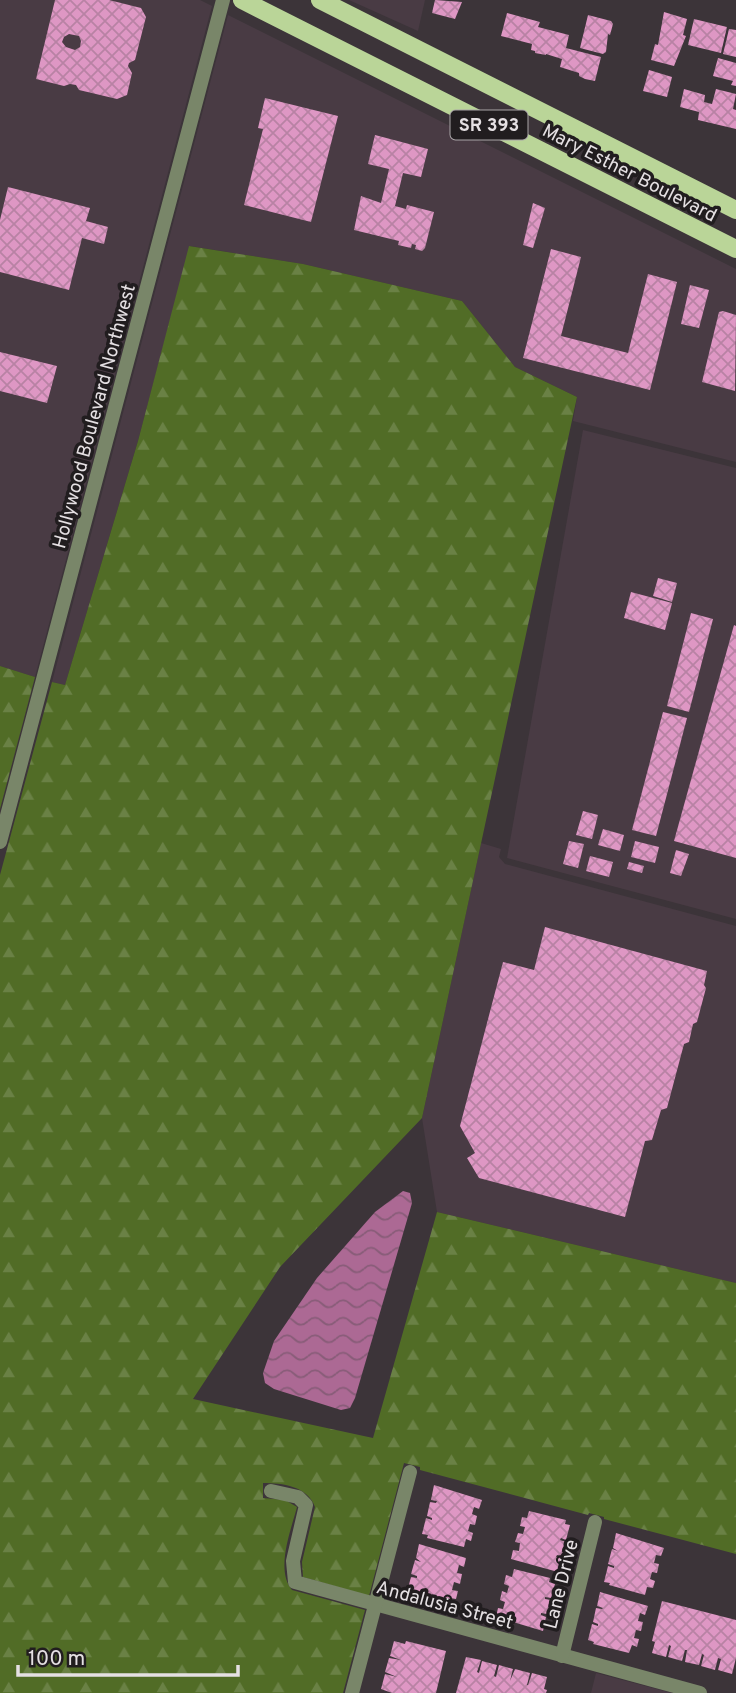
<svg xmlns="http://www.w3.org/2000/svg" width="736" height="1693" font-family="Overpass,sans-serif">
<defs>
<pattern id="forest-firs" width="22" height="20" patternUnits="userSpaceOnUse" patternTransform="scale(1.75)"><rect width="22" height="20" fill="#516c26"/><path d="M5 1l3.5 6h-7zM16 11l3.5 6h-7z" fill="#6a8145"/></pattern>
<pattern id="water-waves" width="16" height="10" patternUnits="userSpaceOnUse" patternTransform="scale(1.75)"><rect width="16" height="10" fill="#ac6994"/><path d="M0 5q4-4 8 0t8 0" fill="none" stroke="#885c78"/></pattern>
<pattern id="building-cross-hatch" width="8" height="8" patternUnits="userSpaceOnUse" patternTransform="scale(1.75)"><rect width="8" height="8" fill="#de97c4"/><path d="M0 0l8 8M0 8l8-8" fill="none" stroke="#b882a4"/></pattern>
</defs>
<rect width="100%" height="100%" fill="#3c3439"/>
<g fill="#493b44">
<path d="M 0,0 L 200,0 L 212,6 L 35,677 L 0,666 Z"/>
<path d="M 349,0 L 425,0 L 418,31 Z"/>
<path d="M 228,15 L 736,269 L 736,462 L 573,421 L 577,397 L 515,367 L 462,301 L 303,264 L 190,246 L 138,441 L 65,685 L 52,682 Z"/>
<path d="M 583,430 L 736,468 L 736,919 L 507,858 Z"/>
<path d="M 481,843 L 501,849 L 499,857 L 505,864 L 736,926 L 736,1283 L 437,1212 L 422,1118 Z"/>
<path d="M 596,1673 L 672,1693 L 591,1693 Z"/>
</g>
<g fill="url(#forest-firs)">
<path d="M 189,246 L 303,264 L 462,301 L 515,367 L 577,397 L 422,1118 L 280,1267 L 193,1399 L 373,1438 L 437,1212 L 736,1283 L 736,1554 L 604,1519 L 604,1517 L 589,1513 L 588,1515 L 420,1470 L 420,1467 L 404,1463 L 369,1596 L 303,1577 L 302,1562 L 315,1507 C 308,1486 282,1483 263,1483 L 263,1498 L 285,1500 L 297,1507 C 291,1530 275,1570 292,1590 L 365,1610 L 343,1693 L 0,1693 L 0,875 L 52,682 L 65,685 L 138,441 Z"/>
<path d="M 0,666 L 35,677 L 0,809 Z"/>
</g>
<path fill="url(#water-waves)" d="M 403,1191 L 410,1193 L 412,1203 L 355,1398 L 350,1408 L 341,1410 L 274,1389 L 265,1383 L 263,1373 L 274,1341 L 317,1278 L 375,1212 Z"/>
<g fill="url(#building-cross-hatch)" fill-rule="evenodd">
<path d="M 55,0 L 109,0 L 141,8 L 146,17 L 135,60 L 129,63 L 128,66 L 132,73 L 127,95 L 117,99 L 79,90 L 76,85 L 70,84 L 64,86 L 36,79 ZM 69,34 L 79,36 L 81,41 L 80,47 L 75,50 L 66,47 L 62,42 L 64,37 Z"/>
<path d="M 435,0 L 462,2 L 455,19 L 432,13 Z"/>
<path d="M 664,12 L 687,19 L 683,35 L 686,36 L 674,66 L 651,60 L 655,44 L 658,45 Z"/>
<path d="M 507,13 L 540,22 L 538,27 L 569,35 L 566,48 L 601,57 L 595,81 L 585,79 L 579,76 L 579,73 L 560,67 L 562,59 L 546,54 L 546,55 L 535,53 L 535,51 L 531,50 L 532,44 L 501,36 Z"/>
<path d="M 588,15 L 611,21 L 613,24 L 610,35 L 608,34 L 606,52 L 603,54 L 580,48 Z"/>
<path d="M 694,19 L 727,27 L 721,53 L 688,45 Z"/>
<path d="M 729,29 L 736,30 L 736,57 L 723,54 Z"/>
<path d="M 718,58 L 736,63 L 736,86 L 731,85 L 733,81 L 713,76 Z"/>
<path d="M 649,70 L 672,77 L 667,97 L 643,91 Z"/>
<path d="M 684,89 L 705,95 L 704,102 L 712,104 L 716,89 L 736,94 L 733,109 L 736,110 L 736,129 L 698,120 L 699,112 L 680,107 Z"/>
<path d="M 265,98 L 338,116 L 311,222 L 244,205 L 263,129 L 258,128 Z"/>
<path d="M 375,135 L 428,149 L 421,177 L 403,173 L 395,206 L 406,209 L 407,205 L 434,212 L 425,248 L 422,251 L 415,249 L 416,245 L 412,244 L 411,248 L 398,245 L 399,241 L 354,230 L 361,196 L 381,203 L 389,169 L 368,164 Z"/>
<path d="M 8,187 L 90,208 L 86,221 L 108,227 L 104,244 L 82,238 L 69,290 L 0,272 L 0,220 Z"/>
<path d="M 533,203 L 545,208 L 533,248 L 523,245 Z"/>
<path d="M 551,249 L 581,257 L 561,336 L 628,353 L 648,274 L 677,282 L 650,390 L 523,358 Z"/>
<path d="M 690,285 L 709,290 L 699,328 L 681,324 Z"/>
<path d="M 723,311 L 736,315 L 735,391 L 702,382 L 719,312 Z"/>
<path d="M 0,352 L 57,366 L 47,403 L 0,391 Z"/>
<path d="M 658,578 L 677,583 L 672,602 L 653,596 Z"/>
<path d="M 631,592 L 672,603 L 665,630 L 624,618 Z"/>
<path d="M 691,613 L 713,619 L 689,712 L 667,706 Z"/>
<path d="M 734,625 L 736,626 L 736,858 L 674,841 Z"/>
<path d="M 663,712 L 687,718 L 656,836 L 632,830 Z"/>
<path d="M 583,811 L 598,815 L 592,839 L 576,835 Z"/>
<path d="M 603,829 L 624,835 L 620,851 L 598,845 Z"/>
<path d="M 569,841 L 584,844 L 578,868 L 563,864 Z"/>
<path d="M 635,841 L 659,847 L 655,863 L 631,857 Z"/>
<path d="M 676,850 L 689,854 L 681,876 L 670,873 Z"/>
<path d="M 590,856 L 613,862 L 609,877 L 586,871 Z"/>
<path d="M 629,862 L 644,866 L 642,873 L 627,869 Z"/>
<path d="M 545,927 L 707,971 L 704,985 L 706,988 L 697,1022 L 693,1024 L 689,1042 L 684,1044 L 667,1108 L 661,1110 L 652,1140 L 645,1141 L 625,1217 L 479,1178 L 467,1158 L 475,1153 L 460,1126 L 503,962 L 534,970 Z"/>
<path d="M 434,1485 L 482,1500 L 479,1509 L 474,1507 L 472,1514 L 477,1516 L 475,1525 L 470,1524 L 468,1531 L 473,1533 L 471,1541 L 466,1539 L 464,1547 L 427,1538 L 428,1535 L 422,1534 L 426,1518 L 432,1520 L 432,1518 L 427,1516 L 430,1502 L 436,1503 L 437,1501 L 431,1500 Z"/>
<path d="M 529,1511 L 566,1520 L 565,1524 L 570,1525 L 566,1540 L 561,1538 L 560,1540 L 566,1542 L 562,1556 L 557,1555 L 556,1557 L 562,1558 L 558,1572 L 511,1559 L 513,1550 L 519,1551 L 520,1543 L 515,1542 L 518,1533 L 523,1534 L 525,1527 L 520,1526 L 522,1517 L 527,1518 Z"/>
<path d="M 616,1533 L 664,1548 L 661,1556 L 656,1555 L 654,1563 L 659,1564 L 657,1573 L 652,1572 L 650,1579 L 655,1581 L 653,1588 L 647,1587 L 645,1595 L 609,1585 L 610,1583 L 604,1582 L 608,1566 L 614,1568 L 614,1566 L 608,1564 L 612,1549 L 618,1551 L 613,1548 Z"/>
<path d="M 419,1544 L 466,1558 L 464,1567 L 459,1565 L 457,1573 L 462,1574 L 460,1584 L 454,1582 L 452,1590 L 458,1591 L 456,1599 L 450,1598 L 448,1605 L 412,1596 L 413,1594 L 407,1592 L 411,1577 L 417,1578 L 417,1576 L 411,1574 L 415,1560 L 421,1562 L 416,1558 Z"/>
<path d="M 514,1569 L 550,1578 L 549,1582 L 555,1584 L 551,1598 L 545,1597 L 545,1599 L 551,1600 L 547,1614 L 541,1613 L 541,1615 L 546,1617 L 543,1631 L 496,1617 L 498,1608 L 503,1609 L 505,1602 L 500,1600 L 502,1591 L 507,1593 L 509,1586 L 504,1584 L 506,1575 L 512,1577 Z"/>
<path d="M 600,1592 L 648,1606 L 645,1615 L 640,1613 L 638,1621 L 643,1622 L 641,1631 L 636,1630 L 634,1638 L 639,1639 L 637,1647 L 632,1645 L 629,1653 L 593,1644 L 594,1642 L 588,1640 L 592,1624 L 598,1626 L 598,1624 L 593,1622 L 596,1608 L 602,1609 L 603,1608 L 597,1606 Z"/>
<path d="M 662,1601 L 736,1620 L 736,1658 L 732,1674 L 718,1670 L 721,1659 L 718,1658 L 715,1670 L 701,1666 L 704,1655 L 702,1654 L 699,1665 L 685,1662 L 687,1650 L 685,1650 L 682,1661 L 668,1657 L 671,1646 L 669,1645 L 666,1657 L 652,1653 L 655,1642 L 652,1641 Z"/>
<path d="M 394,1641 L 405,1644 L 406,1641 L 446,1651 L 436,1693 L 392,1693 L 381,1689 L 385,1674 L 397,1677 L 385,1672 L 389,1658 L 401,1660 L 390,1656 Z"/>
<path d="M 466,1657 L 481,1660 L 477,1672 L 479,1673 L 482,1661 L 497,1665 L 494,1676 L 496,1677 L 499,1665 L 513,1669 L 510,1681 L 515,1669 L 530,1673 L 527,1685 L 528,1685 L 532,1673 L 547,1677 L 544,1689 L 547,1690 L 546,1693 L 456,1693 Z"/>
</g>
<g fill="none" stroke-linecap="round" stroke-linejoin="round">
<g stroke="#798669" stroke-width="14">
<path d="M 271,1491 L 298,1497 L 306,1505 L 293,1561 L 295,1582 L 700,1693"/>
<path d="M 562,1656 L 595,1522"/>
<path d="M 352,1693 L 410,1472"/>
</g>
<path stroke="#798669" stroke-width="14" d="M 0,842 L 223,0"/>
<g stroke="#bad598" stroke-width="18">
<path d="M 242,0 L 736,249"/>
<path d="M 320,0 L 736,210"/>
</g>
</g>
<g text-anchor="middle" stroke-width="7" stroke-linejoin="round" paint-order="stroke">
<rect fill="#211d1f" stroke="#aaa6a8" stroke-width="2" x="450.5" y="110.5" width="77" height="29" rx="5"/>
<g font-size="18" font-weight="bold" fill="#e5e0e3">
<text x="489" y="131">SR 393</text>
</g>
<g font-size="19" fill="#e5e0e3" stroke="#211d1f">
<text transform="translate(630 172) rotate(27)" y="7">Mary Esther Boulevard</text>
<text transform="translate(93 416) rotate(-75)" y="7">Hollywood Boulevard Northwest</text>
<text transform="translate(560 1584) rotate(-76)" y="7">Lane Drive</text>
<text transform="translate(445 1604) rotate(15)" y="7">Andalusia Street</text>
</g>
</g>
<path d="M18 1665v10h220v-10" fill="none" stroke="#e5e0e3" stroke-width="3.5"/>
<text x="28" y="1665" font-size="21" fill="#e5e0e3" stroke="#211d1f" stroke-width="5" paint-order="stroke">100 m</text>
</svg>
